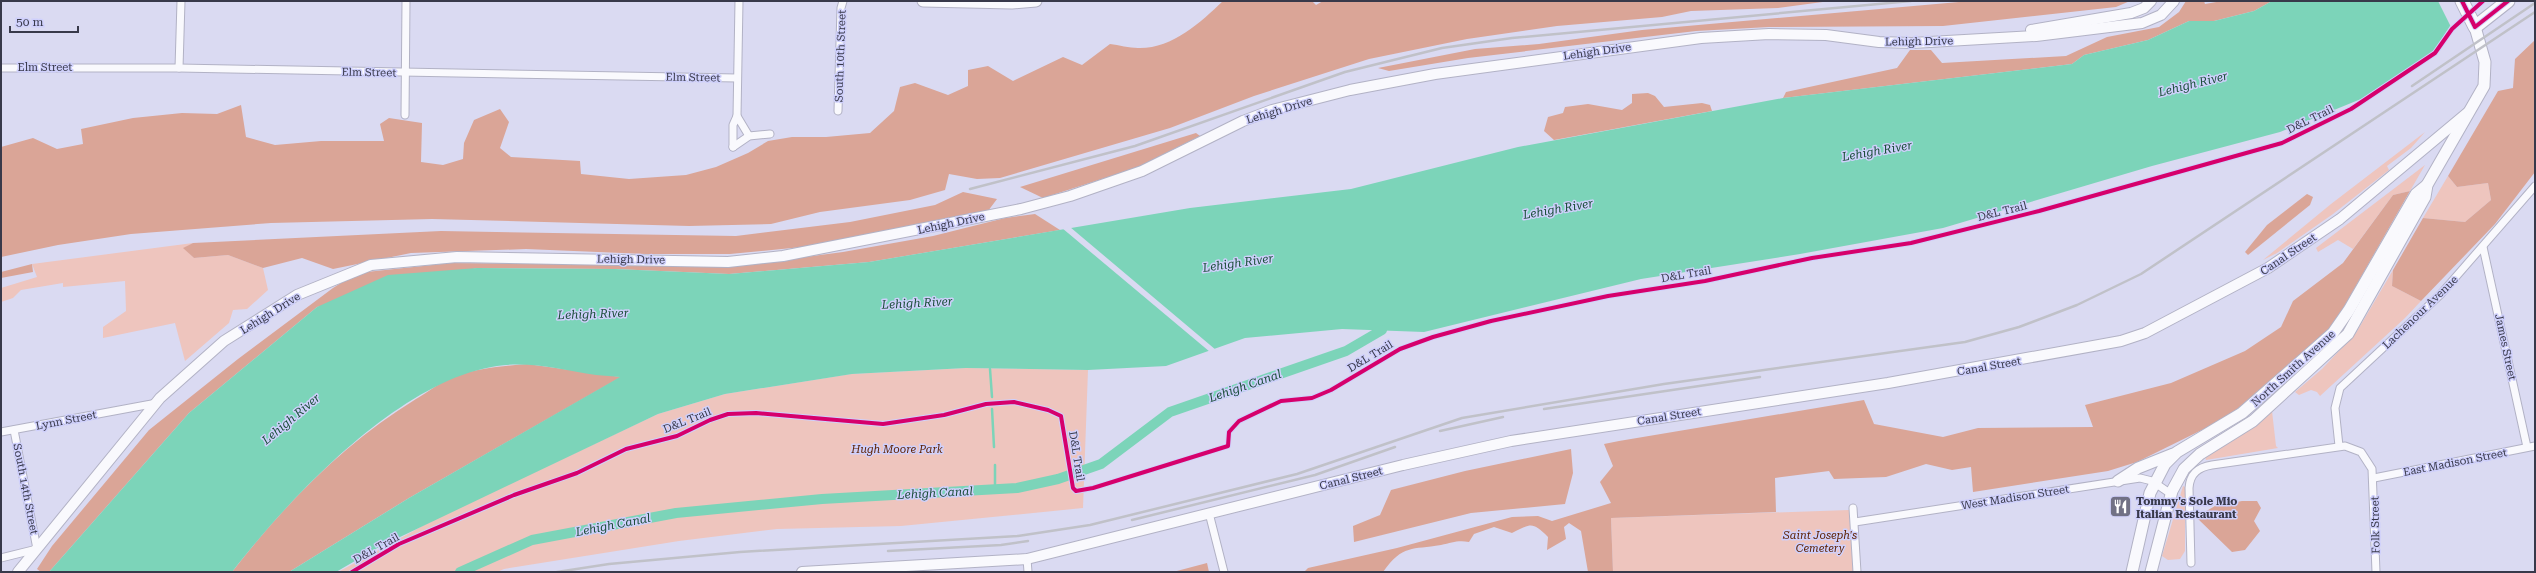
<svg xmlns="http://www.w3.org/2000/svg" width="2536" height="573" font-family="'Roboto Serif',serif">
<rect width="100%" height="100%" fill="#dadaf2"/>
<g fill="#eec5be">
<path d="M 2425,132 L 2411,148 L 2387,166 L 2389,170 L 2333,214 L 2277,253 L 2263,260 L 2331,204 Z"/>
<path d="M 2425,165 L 2410,191 L 2393,195 L 2353,249 L 2338,240 L 2318,252 L 2316,248 Z"/>
<path d="M 2448,176 L 2457,187 L 2488,183 L 2491,200 L 2465,222 L 2423,218 Z"/>
<path d="M 193,243 L 184,248 L 194,258 L 228,255 L 263,268 L 268,290 L 247,309 L 233,310 L 229,323 L 185,361 L 175,323 L 103,338 L 103,327 L 126,311 L 125,281 L 63,287 L 63,283 L 21,290 L 13,298 L 1,302 L 1,288 L 37,277 L 32,264 Z"/>
<path d="M 2393,270 L 2392,286 L 2421,301 L 2405,318 L 2320,396 L 2317,392 L 2311,390 L 2299,395 L 2295,392 L 2322,369 L 2356,333 Z"/>
<path d="M 966,368 L 1088,370 L 1083,508 L 901,526 L 777,529 L 679,541 L 504,569 L 497,572 L 338,572 L 441,516 L 658,414 L 725,394 L 851,374 Z"/>
<path d="M 2272,411 L 2276,446 L 2278,448 L 2206,460 L 2205,456 L 2246,432 Z"/>
<path d="M 2183,486 L 2185,487 L 2185,551 L 2180,559 L 2168,560 L 2162,556 Z"/>
<path d="M 1849,510 L 1853,572 L 1613,572 L 1611,518 Z"/>
</g>
<g fill="#daa597">
<path d="M 1223,1 L 1312,1 L 1316,5 L 1323,1 L 1830,1 L 1778,8 L 1691,11 L 1662,17 L 1557,26 L 1467,39 L 1369,59 L 1254,96 L 1170,128 L 1000,178 L 977,179 L 949,174 L 945,190 L 910,200 L 820,212 L 771,224 L 689,226 L 432,219 L 271,223 L 131,234 L 58,245 L 1,257 L 1,147 L 33,138 L 57,149 L 83,144 L 81,129 L 133,118 L 182,113 L 217,114 L 241,105 L 246,137 L 275,145 L 321,141 L 384,141 L 380,124 L 389,118 L 422,123 L 421,162 L 443,165 L 463,159 L 464,143 L 474,120 L 500,109 L 509,122 L 500,148 L 511,157 L 580,161 L 581,174 L 629,179 L 686,175 L 716,167 L 748,153 L 768,141 L 792,137 L 826,137 L 870,133 L 894,111 L 900,87 L 915,83 L 948,95 L 968,86 L 968,70 L 988,66 L 1013,81 L 1063,57 L 1082,65 L 1110,44 C 1119,45 1129,48 1138,48 C 1172,49 1200,23 1223,1 Z"/>
<path d="M 1970,1 L 2130,1 L 2116,7 L 1943,26 L 1769,27 L 1696,31 L 1468,58 L 1389,71 L 1378,68 L 1475,49 L 1539,44 L 1642,30 Z"/>
<path d="M 2186,1 L 2204,1 L 2205,4 L 2222,1 L 2272,1 L 2254,11 L 2214,21 L 2189,21 L 2148,40 L 2084,55 L 2072,64 L 1783,98 L 1786,92 L 1897,68 L 1910,50 L 1931,50 L 1942,63 L 2066,56 L 2107,37 L 2159,27 L 2179,12 Z"/>
<path d="M 2535,40 L 2535,172 L 2495,224 L 2421,301 L 2392,286 L 2393,270 L 2423,218 L 2465,222 L 2491,200 L 2488,183 L 2457,187 L 2448,176 L 2498,91 L 2513,88 L 2515,59 Z"/>
<path d="M 1648,93 L 1655,96 L 1664,107 L 1702,103 L 1710,105 L 1712,111 L 1554,140 L 1544,131 L 1548,117 L 1563,113 L 1565,107 L 1588,104 L 1622,110 L 1632,103 L 1632,94 Z"/>
<path d="M 1196,133 L 1200,136 L 1136,168 L 1043,198 L 1020,187 Z"/>
<path d="M 2410,191 L 2337,319 L 2324,335 L 2235,411 L 2216,423 L 2137,462 L 2108,471 L 1973,492 L 1971,467 L 1952,470 L 1926,464 L 1886,477 L 1834,479 L 1829,471 L 1775,478 L 1776,512 L 1611,518 L 1613,572 L 1588,572 L 1581,531 L 1569,523 L 1564,527 L 1566,539 L 1547,550 L 1548,537 C 1532,521 1531,524 1512,533 L 1494,527 L 1474,534 L 1469,542 C 1457,540 1452,543 1441,545 C 1412,550 1403,544 1383,572 L 1304,572 L 1308,568 L 1397,548 L 1512,517 L 1538,516 L 1552,521 L 1611,503 L 1600,482 L 1613,466 L 1604,444 L 1619,441 L 1864,400 L 1874,424 L 1943,437 L 1978,428 L 2093,427 L 2085,405 L 2171,383 L 2245,351 L 2281,327 L 2293,301 L 2343,263 L 2393,195 Z"/>
<path d="M 963,192 L 997,199 L 988,211 L 802,247 L 730,254 L 646,254 L 526,249 L 411,253 L 333,269 L 302,258 L 263,268 L 228,255 L 194,258 L 183,248 L 193,243 L 441,231 L 736,236 L 850,222 L 935,205 Z"/>
<path d="M 2307,194 L 2313,197 L 2310,205 L 2248,255 L 2245,252 L 2267,225 Z"/>
<path d="M 1035,214 L 1060,230 L 869,262 L 729,274 L 615,269 L 477,268 L 317,307 L 189,413 L 49,572 L 41,572 L 37,569 L 52,546 L 149,430 L 238,359 L 333,288 L 357,273 L 451,263 L 737,266 L 843,252 L 933,236 L 1005,218 Z"/>
<path d="M 32,264 L 33,272 L 1,278 L 1,272 Z"/>
<path d="M 527,364 L 621,377 L 409,498 L 289,572 L 232,572 C 284,505 344,443 416,399 C 428,392 442,381 455,376 C 478,368 503,366 527,364 Z"/>
<path d="M 1571,449 L 1573,473 L 1565,504 L 1471,513 L 1354,542 L 1353,526 L 1380,515 L 1391,490 L 1465,471 Z"/>
<path d="M 2242,501 L 2257,501 L 2261,508 L 2254,521 L 2260,531 L 2245,550 L 2232,552 L 2196,517 L 2215,506 Z"/>
<path d="M 1207,563 L 1209,572 L 1173,572 Z"/>
</g>
<path fill="#7cd4b9" d="M 2272,1 L 2475,1 L 2450,26 L 2433,52 L 2361,99 L 2280,132 L 2152,166 L 1943,228 L 1800,254 L 1641,279 L 1424,332 L 1342,329 L 1245,338 L 1166,366 L 1088,370 L 966,368 L 852,374 L 725,394 L 658,414 L 379,547 L 336,572 L 289,572 L 409,498 L 620,377 C 613,376 604,376 596,375 C 563,370 531,361 497,366 C 400,380 290,497 232,572 L 49,572 L 189,413 L 317,307 L 388,275 L 477,268 L 615,269 L 729,274 L 869,262 L 1190,208 L 1351,189 L 1518,147 L 1783,98 L 2072,64 L 2084,55 L 2148,40 L 2189,21 L 2214,21 L 2254,11 Z"/>
<g fill="#dadaf2">
<path d="M 2438,1 L 2477,1 L 2451,27 Z"/>
<path d="M 1070,227 L 1216,350 L 1210,352 L 1062,228 Z"/>
</g>
<g fill="none" stroke-linecap="round" stroke-linejoin="round">
<g stroke="#7cd4b9" stroke-width="2.5">
<path d="M 990,369 L 992,397"/>
<path d="M 992,409 L 994,447"/>
<path d="M 995,465 L 995,489"/>
</g>
<path stroke="#7cd4b9" stroke-width="10" d="M 460,572 L 532,540 L 676,513 L 822,499 L 1017,488 L 1058,479 L 1101,464 L 1170,412 L 1346,351 L 1382,330"/>
<defs>
<g id="street">
<path d="M 1,68 L 179,68 L 737,78"/>
<path d="M 179,68 L 181,1"/>
<path d="M 838,111 L 841,8 L 843,1"/>
<path d="M 405,115 L 406,1"/>
<path d="M 737,116 L 739,1"/>
<path d="M 733,147 L 733,125 L 737,116 L 749,136"/>
<path d="M 733,147 L 749,136 L 770,134"/>
<path d="M 2483,247 L 2527,447"/>
<path d="M 1,432 L 157,403"/>
<path d="M 2339,446 L 2335,408 L 2340,388 L 2440,295 L 2535,186"/>
<path d="M 2374,478 L 2535,446"/>
<path d="M 1853,508 L 1857,572"/>
<path d="M 1209,513 L 1224,572"/>
<path d="M 1855,522 L 2140,478 L 2152,481 L 2171,494"/>
<path d="M 1,558 L 37,549 L 14,430"/>
<path d="M 1027,559 L 1028,572"/>
<path d="M 2191,563 L 2189,488 C 2190,473 2199,467 2212,465 L 2345,446 L 2361,452 L 2372,469 L 2376,572"/>
</g>
<g id="secondary">
<path d="M 2031,30 L 2131,13 L 2144,8 L 2151,1"/>
<path d="M 18,572 L 160,398 L 224,341 L 297,295 L 371,265 L 457,257 L 728,262 L 783,256 L 1021,209 L 1070,196 L 1142,171 L 1243,121 L 1272,110 L 1350,90 L 1435,74 L 1701,38 L 1769,34 L 1826,35 L 1879,42 L 1912,43 L 2036,36 L 2142,23 L 2161,15 L 2174,1"/>
<path d="M 802,572 L 1027,559 L 1403,465 L 1511,441 L 1888,383 L 2121,341 L 2145,333 L 2268,268 L 2340,219 L 2467,113"/>
</g>
<g id="primary">
<path d="M 923,1 L 1012,3 L 1036,1"/>
<path d="M 2118,481 L 2138,468 L 2173,454"/>
<path d="M 2132,572 L 2150,493 L 2165,464 L 2177,452 L 2242,413 L 2333,333 L 2349,310 L 2416,194 L 2427,185"/>
<path d="M 2151,572 L 2172,491 L 2184,469 L 2200,454 L 2253,421 L 2348,334 L 2425,197 L 2427,185 L 2484,86 L 2485,62 L 2475,27"/>
</g>
<path id="highway" d="M 2462,1 L 2475,27 L 2508,1"/>
</defs>
<use href="#street" stroke="#b2b2c5" stroke-width="9"/>
<use href="#secondary" stroke="#b2b2c5" stroke-width="12"/>
<use href="#primary" stroke="#b2b2c5" stroke-width="13"/>
<use href="#highway" stroke="#b2b2c5" stroke-width="15"/>
<use href="#street" stroke="#f9f9fd" stroke-width="7"/>
<use href="#secondary" stroke="#f9f9fd" stroke-width="10"/>
<use href="#primary" stroke="#f9f9fd" stroke-width="11"/>
<use href="#highway" stroke="#f9f9fd" stroke-width="13"/>
<g stroke="#c0c1c8" stroke-width="2.5">
<path d="M 2412,86 L 2535,3"/>
<path d="M 970,189 L 1135,146 L 1345,72 L 1442,48 L 1512,38 L 1911,1"/>
<path d="M 1544,409 L 1760,377"/>
<path d="M 1440,431 L 1503,417"/>
<path d="M 1132,520 L 1315,475 L 1395,447"/>
<path d="M 888,551 L 1001,545 L 1028,541"/>
<path d="M 557,572 L 609,564 L 740,552 L 1018,536 L 1090,525 L 1297,474 L 1462,418 L 1664,384 L 1965,342 L 2019,327 L 2077,305 L 2141,274 L 2535,12"/>
</g>
<defs>
<g id="cycleway">
<path d="M 2462,1 L 2475,27 L 2508,1"/>
<path d="M 352,572 L 399,544 L 514,495 L 577,473 L 626,449 L 677,436 L 710,420 L 728,414 L 756,413 L 883,424 L 944,415 L 986,404 L 1014,402 L 1048,410 L 1061,416 L 1073,488 L 1076,491 L 1093,488 L 1228,446 L 1229,432 L 1239,421 L 1281,401 L 1312,398 L 1331,390 L 1400,349 L 1433,337 L 1491,321 L 1608,296 L 1705,281 L 1812,258 L 1911,243 L 2039,211 L 2282,143 L 2351,109 L 2435,53 L 2452,29 L 2483,1"/>
</g>
</defs>
<use href="#cycleway" stroke="#cfd0fc" stroke-width="6"/>
<use href="#cycleway" stroke="#d6006c" stroke-width="4"/>
</g>
<defs>
<symbol id="restaurant-square" viewBox="-11 -11 22 22"><rect x="-9" y="-9" width="18" height="18" rx="4" fill="#717185" stroke="#cfd0fc"/><path d="M-5-6h1v4h1v-4h1v4h1v-4h1v5L-1.5 .5V6h-2V.5L-5-1ZM5-6V6H3V1.5H1.5Q1.5-4 5-6Z" fill="#fff"/></symbol>
</defs>
<g fill-rule="evenodd">
<use href="#restaurant-square" x="2108" y="494" width="25" height="25"/>
</g>
<g text-anchor="middle" stroke-width="3" stroke-linejoin="round" paint-order="stroke">
<g font-size="11" fill="#38394a" stroke="#cfd0fc">
<text transform="translate(1919 41) rotate(-1)" y="4">Lehigh Drive</text>
<text transform="translate(1597 51) rotate(-8)" y="4">Lehigh Drive</text>
<text transform="translate(840 56) rotate(-88)" y="4">South 10th Street</text>
<text x="45" y="71">Elm Street</text>
<text transform="translate(369 72) rotate(1)" y="4">Elm Street</text>
<text transform="translate(693 77) rotate(1)" y="4">Elm Street</text>
<text transform="translate(1279 110) rotate(-17)" y="4">Lehigh Drive</text>
<text transform="translate(2310 119) rotate(-26)" y="4">D&amp;L Trail</text>
<text transform="translate(2002 211) rotate(-14)" y="4">D&amp;L Trail</text>
<text transform="translate(951 223) rotate(-12)" y="4">Lehigh Drive</text>
<text transform="translate(2288 254) rotate(-34)" y="4">Canal Street</text>
<text transform="translate(631 259) rotate(1)" y="4">Lehigh Drive</text>
<text transform="translate(1686 274) rotate(-10)" y="4">D&amp;L Trail</text>
<text transform="translate(2420 312) rotate(-44)" y="4">Lachenour Avenue</text>
<text transform="translate(270 313) rotate(-32)" y="4">Lehigh Drive</text>
<text transform="translate(2506 347) rotate(78)" y="4">James Street</text>
<text transform="translate(1370 356) rotate(-31)" y="4">D&amp;L Trail</text>
<text transform="translate(1989 366) rotate(-10)" y="4">Canal Street</text>
<text transform="translate(2293 368) rotate(-42)" y="4">North Smith Avenue</text>
<text transform="translate(1669 416) rotate(-9)" y="4">Canal Street</text>
<text transform="translate(66 420) rotate(-11)" y="4">Lynn Street</text>
<text transform="translate(687 420) rotate(-22)" y="4">D&amp;L Trail</text>
<text transform="translate(1077 456) rotate(81)" y="4">D&amp;L Trail</text>
<text transform="translate(2455 462) rotate(-11)" y="4">East Madison Street</text>
<text transform="translate(1351 478) rotate(-14)" y="4">Canal Street</text>
<text transform="translate(26 489) rotate(79)" y="4">South 14th Street</text>
<text transform="translate(2015 497) rotate(-9)" y="4">West Madison Street</text>
<text transform="translate(2375 525) rotate(-91)" y="4">Folk Street</text>
<text transform="translate(376 548) rotate(-29)" y="4">D&amp;L Trail</text>
</g>
<g font-size="11" font-style="italic" fill="#5f2100" stroke="#cfd0fc">
<text x="897" y="453">Hugh Moore Park</text>
<text x="1820" y="539">Saint Joseph's<tspan x="1820" dy="13">Cemetery</tspan></text>
</g>
<g font-size="11" font-weight="bold" fill="#38394a" stroke="#cfd0fc" text-anchor="start">
<text x="2136" y="505">Tommy's Sole Mio<tspan x="2136" dy="13">Italian Restaurant</tspan></text>
</g>
<g font-size="12" font-style="italic" fill="#1a4e39" stroke="#cfd0fc">
<text transform="translate(2193 84) rotate(-14)" y="4">Lehigh River</text>
<text transform="translate(1877 151) rotate(-10)" y="4">Lehigh River</text>
<text transform="translate(1558 209) rotate(-10)" y="4">Lehigh River</text>
<text transform="translate(1238 263) rotate(-8)" y="4">Lehigh River</text>
<text transform="translate(917 303) rotate(-3)" y="4">Lehigh River</text>
<text transform="translate(593 314) rotate(-2)" y="4">Lehigh River</text>
<text transform="translate(1245 386) rotate(-19)" y="4">Lehigh Canal</text>
<text transform="translate(291 419) rotate(-40)" y="4">Lehigh River</text>
<text transform="translate(935 493) rotate(-3)" y="4">Lehigh Canal</text>
<text transform="translate(613 525) rotate(-11)" y="4">Lehigh Canal</text>
</g>
</g>
<rect width="2536" height="573" fill="none" stroke="#38394a" stroke-width="4"/>
<path d="M10 26v6h68v-6" fill="none" stroke="#38394a" stroke-width="2"/>
<text x="16" y="26" font-size="12" fill="#38394a" stroke="#cfd0fc" stroke-width="3" paint-order="stroke">50 m</text>
</svg>
